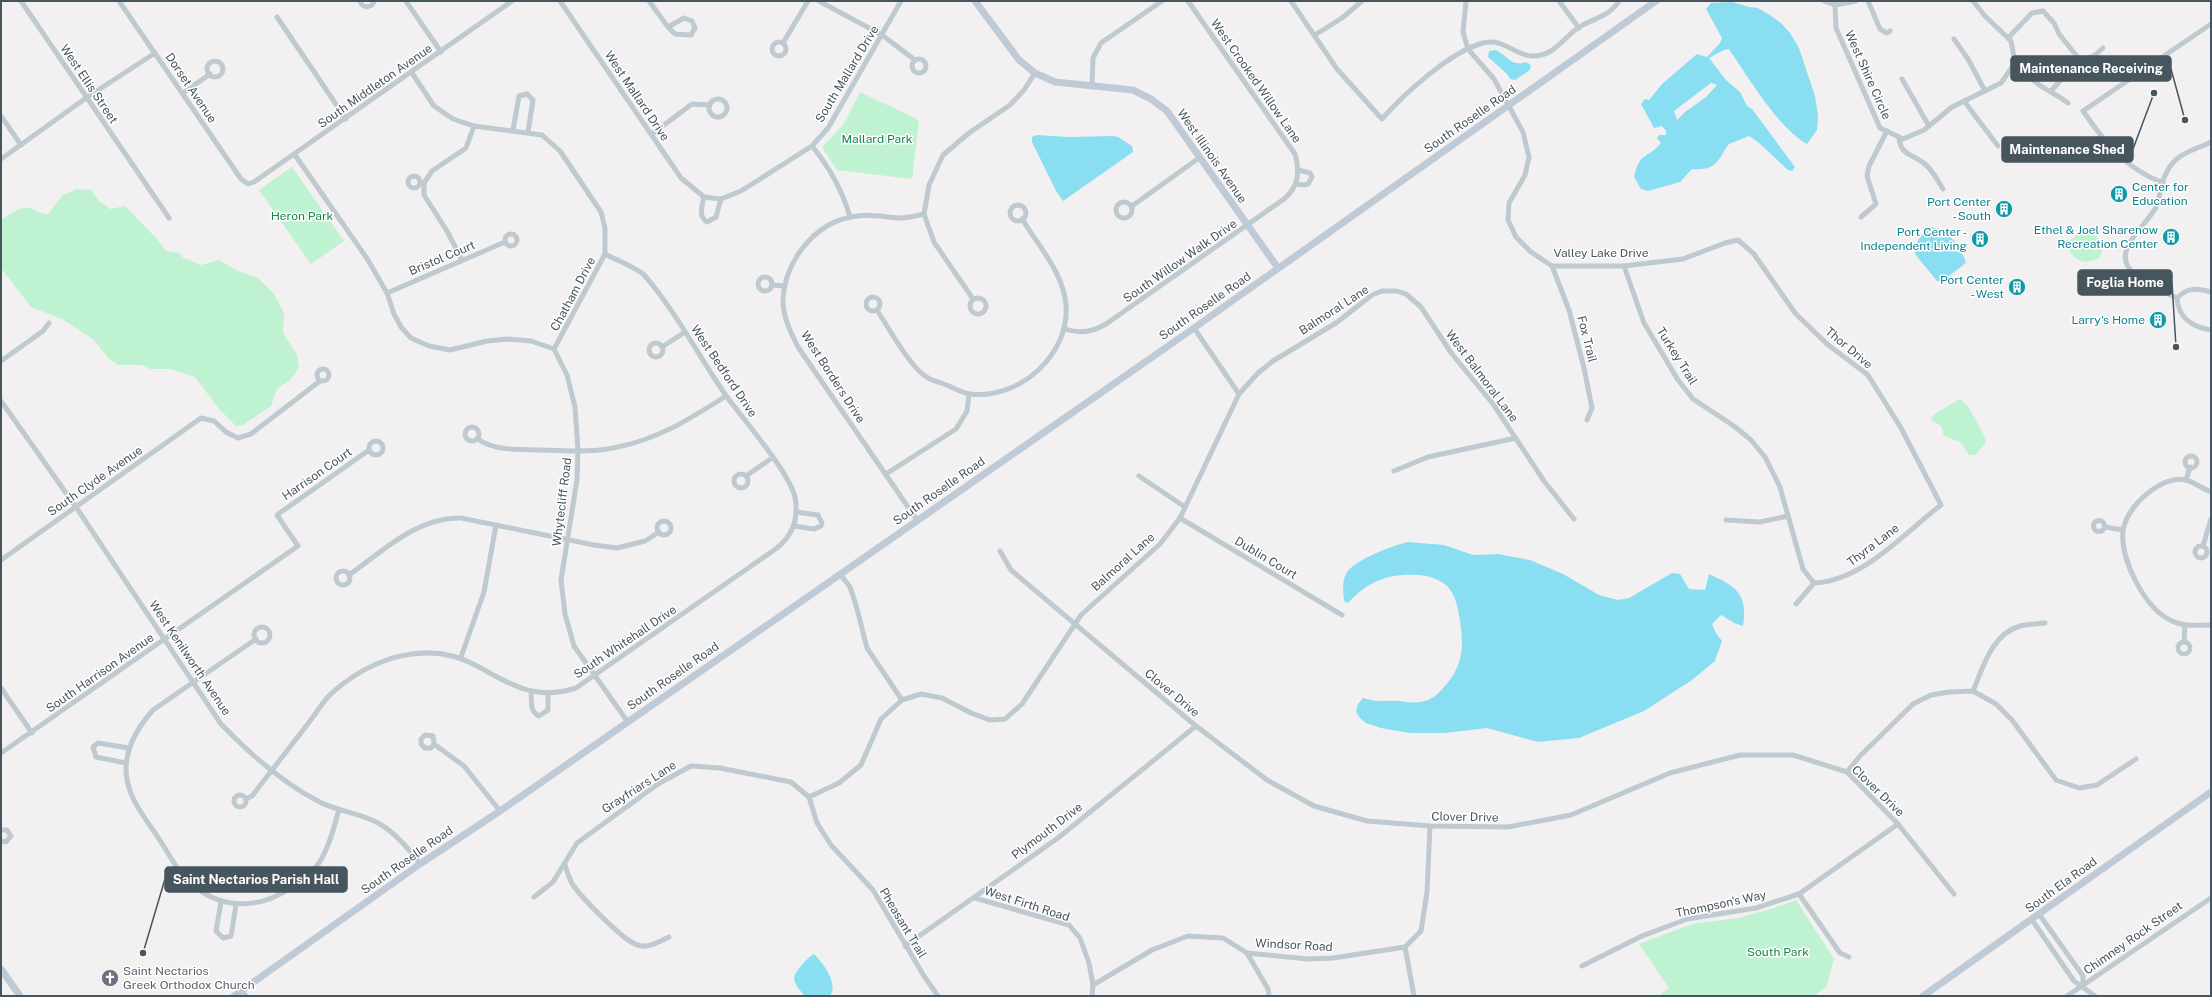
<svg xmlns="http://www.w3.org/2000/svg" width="2212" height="997" font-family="'Public Sans',sans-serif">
<rect width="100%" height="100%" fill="#f3f0f1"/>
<g fill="#bef2d0">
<path d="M 860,92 L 919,120 L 912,179 L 837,170 L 822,147 L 843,125 Z"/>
<path d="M 292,167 L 344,241 L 311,264 L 259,190 Z"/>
<path d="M 76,189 L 91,190 L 99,201 L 110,209 L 125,206 L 158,240 L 166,251 L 180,253 L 182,257 L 201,265 L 219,260 L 236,270 L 258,278 L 274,294 L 284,313 L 283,333 L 297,355 L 299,368 L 290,380 L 277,389 L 271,406 L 243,425 L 236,426 L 219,409 L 195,377 L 170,369 L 150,369 L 142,365 L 118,365 L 109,359 L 94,340 L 62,319 L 31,307 L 1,268 L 1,220 C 9,214 20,206 30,208 C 38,210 37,213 48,214 L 62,196 Z"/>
<path d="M 2085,227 L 2088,227 L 2104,245 L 2100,257 C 2086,267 2071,260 2067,244 Z"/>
<path d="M 1960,399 L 1968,406 L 1986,439 L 1985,444 L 1975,455 L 1969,455 L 1960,442 L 1944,436 L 1941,426 L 1931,420 L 1933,415 Z"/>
<path d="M 1796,900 L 1834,959 L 1827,986 L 1814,996 L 1658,996 L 1669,988 L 1639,944 L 1692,924 L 1738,918 L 1771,909 Z"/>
</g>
<g fill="#89dff1" fill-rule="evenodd">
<path d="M 1732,2 L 1749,7 L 1758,8 L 1768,14 L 1781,23 L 1790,33 L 1799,48 L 1815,96 L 1818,116 L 1817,130 L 1807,144 C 1778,128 1748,77 1729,49 L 1724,50 L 1709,58 L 1726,80 L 1740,92 L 1747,106 L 1752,109 L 1795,167 L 1792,171 L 1788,170 L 1758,142 L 1749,136 L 1729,144 C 1717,160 1718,171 1692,169 L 1680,182 L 1648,191 L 1641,189 L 1634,177 C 1640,151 1646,160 1661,143 L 1657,138 L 1659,135 L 1666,135 L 1666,131 L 1662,126 L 1654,128 L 1641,104 L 1645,99 L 1649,100 L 1662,84 L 1697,54 L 1707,57 L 1720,43 L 1722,38 L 1706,9 L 1711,3 ZM 1711,83 L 1717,85 L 1706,97 L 1685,112 L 1677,120 L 1674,111 Z"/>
<path d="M 1496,50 C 1508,56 1511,67 1526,62 L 1531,65 L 1530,70 L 1515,80 L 1510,79 L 1507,74 L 1488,57 L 1489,51 Z"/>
<path d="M 1037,135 L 1069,137 L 1113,136 L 1118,137 L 1132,146 L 1133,152 L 1063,201 L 1056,191 L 1032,142 L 1032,137 Z"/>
<path d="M 1930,227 C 1949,229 1959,245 1966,262 C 1959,270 1950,273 1945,281 L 1937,281 L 1915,254 C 1915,241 1921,235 1930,227 Z"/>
<path d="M 1408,542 L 1444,545 L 1473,555 L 1498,554 L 1530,560 L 1563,574 L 1599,595 L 1618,600 L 1629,598 L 1672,573 L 1680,574 L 1689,589 L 1705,590 L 1709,574 C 1737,587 1748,594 1743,626 L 1734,623 L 1721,615 L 1712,624 L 1716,633 L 1722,641 L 1715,661 L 1692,680 L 1644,711 L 1579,738 L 1538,742 L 1487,728 L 1445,733 L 1409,733 L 1381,728 L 1366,723 L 1360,718 L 1356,712 L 1358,704 L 1363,698 C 1379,703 1384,700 1399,701 C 1406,702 1413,703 1420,702 C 1431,701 1438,694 1445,686 C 1463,665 1464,648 1460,621 C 1458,609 1456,594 1446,585 C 1433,575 1418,574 1403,575 C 1378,577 1364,586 1348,603 L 1344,601 C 1343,592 1342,582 1346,574 C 1353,560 1394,545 1408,542 Z"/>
<path d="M 814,954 C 823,963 839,984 830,996 L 804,996 C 801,991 795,985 794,979 C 794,972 808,957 814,954 Z"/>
</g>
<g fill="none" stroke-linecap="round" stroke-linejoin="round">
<g stroke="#bec9d0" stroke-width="5">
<path d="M 21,1 L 169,218"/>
<path d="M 119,1 L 241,179 L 248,184 L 254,182 L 512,1"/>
<path d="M 360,1 L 362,5 L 367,7 L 372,5 L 374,1"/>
<path d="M 406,1 L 441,52"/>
<path d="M 560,1 L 681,178 L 704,197 L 721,199"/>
<path d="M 649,1 L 668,27 L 675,34 L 691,35 L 695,28 L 692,21 L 684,18 L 668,27"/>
<path d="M 819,1 L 882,35 L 915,60"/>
<path d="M 1291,1 L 1337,69 L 1382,119 C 1404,94 1451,51 1483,43 C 1503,38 1513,54 1531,56 C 1554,57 1563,38 1579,27 C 1593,19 1610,16 1619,1"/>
<path d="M 1466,1 L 1463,32 L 1468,49 L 1494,79 L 1523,132 L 1529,157 L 1525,175 L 1509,203 L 1508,220 L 1516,237 L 1531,252 L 1552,266 L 1624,266 L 1683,259 L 1725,243 L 1738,240 L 1754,254 L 1795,313 L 1827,344 L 1868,375 L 1901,428 L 1941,505 C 1904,533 1863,581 1814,583 L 1796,604"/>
<path d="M 1559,1 L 1579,28"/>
<path d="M 1824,1 L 1835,5 L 1834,1"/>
<path d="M 1856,1 L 1835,5 L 1836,28 L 1880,128 L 1903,139 L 1924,130 L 1952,107 L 2001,83 L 2015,63 L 2011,41 L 1985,16 L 1973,1"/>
<path d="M 1868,1 L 1880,29 L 1887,33 L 1890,31"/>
<path d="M 277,17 L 346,119"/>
<path d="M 1315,35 L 1342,18 L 1362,1"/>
<path d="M 2008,38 L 2032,13 L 2043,11 L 2054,23 L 2059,34 L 2080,60"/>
<path d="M 1954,39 L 1968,59 L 1985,91"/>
<circle cx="779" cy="49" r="7"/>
<path d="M 783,43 L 808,1"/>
<circle cx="919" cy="66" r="7"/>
<circle cx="215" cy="69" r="8"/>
<path d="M 2013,67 C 2026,72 2033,82 2044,88 C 2052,93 2060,97 2068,103"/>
<path d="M 412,73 L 434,106 L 453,119 L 474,126 L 542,135 L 560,151 L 601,212 L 605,228 L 605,254 L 554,349"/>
<path d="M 1902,79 L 1929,126"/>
<path d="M 1092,86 L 1093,58 L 1101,43 L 1162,1"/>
<path d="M 2051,91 L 2078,61 L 2094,56 L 2103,48"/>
<path d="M 183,93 L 210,74"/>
<circle cx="718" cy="108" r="9"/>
<path d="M 1964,101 L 1998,146"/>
<path d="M 1,116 L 21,145"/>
<path d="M 513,130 L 519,96 L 527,94 L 533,100 L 528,132"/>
<path d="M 652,134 L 692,104 L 710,105"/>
<path d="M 1899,137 C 1900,156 1914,154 1926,165 C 1933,171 1938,181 1943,189"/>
<path d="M 812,146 C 830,168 842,189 850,217"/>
<path d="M 295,155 L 368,260 L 387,293 L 394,314 L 401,327 L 411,338 L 429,346 L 450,350 L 487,341 L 508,339 L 531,341 L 554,349 L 567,375 L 575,407 L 578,450 L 577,480 L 561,580 L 565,614 L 574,646 L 627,721"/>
<path d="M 1,159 L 86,98 L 155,53"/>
<circle cx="414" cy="182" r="6"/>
<path d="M 2163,183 C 2125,168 2106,144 2083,111 L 2211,24"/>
<path d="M 1296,184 L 1304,185 L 1308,184 L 1312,177 L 1310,173 L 1298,170"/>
<path d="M 704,197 C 702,206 698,216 707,222 L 716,217 L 721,199"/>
<path d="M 721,199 L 741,191 L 812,146 L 828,128 L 901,1"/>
<circle cx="1124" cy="210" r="8"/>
<circle cx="1018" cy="213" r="8"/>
<path d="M 1132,206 L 1199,158"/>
<path d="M 924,214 L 929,185 L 943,155 L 969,133 L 1010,105 L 1024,90 L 1035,73"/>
<path d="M 1861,217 L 1876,204 L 1867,176 L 1869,166 L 1887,131"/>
<circle cx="511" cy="240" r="6"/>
<path d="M 462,260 L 447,231 L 424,195 L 424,183 L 432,171 L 466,148 L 474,126"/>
<path d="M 1552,266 L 1569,310 L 1584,368 L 1592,408 L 1587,420"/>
<path d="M 1624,266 L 1644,323 L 1678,380 L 1693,399 L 1734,426 L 1751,440 L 1765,457 L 1780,487 L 1803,569 L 1814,583"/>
<circle cx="765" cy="284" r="7"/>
<path d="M 772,285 L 785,286"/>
<path d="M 2211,292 C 2197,288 2188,287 2177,298 C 2178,317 2192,327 2211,330"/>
<path d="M 387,293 L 505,242"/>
<circle cx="873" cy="304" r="7"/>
<path d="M 2177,298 C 2158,289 2112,274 2129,244 C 2136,231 2149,220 2156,207 C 2159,200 2160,191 2162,183 C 2172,154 2185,154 2211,142"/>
<circle cx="978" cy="306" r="8"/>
<path d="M 877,310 C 888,327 909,365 925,376 C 930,380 938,382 944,384 C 952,387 962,393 970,394 C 1019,400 1070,355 1066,305 C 1064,274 1038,245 1022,219"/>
<path d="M 1194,328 L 1239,394"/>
<path d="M 1065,329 C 1079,334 1093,332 1106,324 L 1284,199 C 1299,186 1300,173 1295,154 L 1188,1"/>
<circle cx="656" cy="350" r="7"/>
<path d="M 662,347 L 685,332"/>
<path d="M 1,361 L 43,331 L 49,323"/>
<circle cx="323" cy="375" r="6"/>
<path d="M 1,401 L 76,507 L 221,724 C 249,753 280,781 316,800 C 334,811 357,812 376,822 C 394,831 408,848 420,864"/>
<circle cx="472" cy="434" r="7"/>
<path d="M 478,439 C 492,450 519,450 537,450 C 562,450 589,453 613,448 C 657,440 690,419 726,396"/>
<circle cx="376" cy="448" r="7"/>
<circle cx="2191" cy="462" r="6"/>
<path d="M 1394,471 L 1428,457 L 1516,438"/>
<circle cx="741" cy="481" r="7"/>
<path d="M 886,474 L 956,429 L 967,411 L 969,394"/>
<path d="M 746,476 L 772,458"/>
<path d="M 1139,476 L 1185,507"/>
<path d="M 2186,480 L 2190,467"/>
<path d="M 2211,492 C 2203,489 2194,482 2186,480 C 2174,477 2162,483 2152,490 C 2139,499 2125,515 2123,531 C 2120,560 2145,609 2172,621 C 2184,627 2198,625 2211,625"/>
<path d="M 1180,518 L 1342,615"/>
<path d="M 917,520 L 798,347 C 791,333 783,317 783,301 C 784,263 813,224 851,217 C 868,213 883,217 900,218 C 908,218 916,216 924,214 L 934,242 L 973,299"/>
<path d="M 1726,520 L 1760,522 L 1788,516"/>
<circle cx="2099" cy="526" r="5.5"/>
<circle cx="664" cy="528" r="7"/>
<path d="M 794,526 L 814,529 L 821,526 L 822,523 L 818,515 L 796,512"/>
<path d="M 2105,527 L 2123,530"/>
<circle cx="2201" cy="552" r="6"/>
<path d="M 2203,546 L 2211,519"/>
<path d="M 1000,551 L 1011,570 L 1196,726 L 1267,780 L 1314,806 L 1367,821 L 1430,826 L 1508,827 L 1571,815 L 1670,773 L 1740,755 L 1793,755 L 1847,772 L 1898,824 L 1954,894"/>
<path d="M 1,560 L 201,418 L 214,421 L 226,432 L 238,438 L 251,434 L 320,381"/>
<circle cx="343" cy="578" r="7"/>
<path d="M 840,574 L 850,587 L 856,605 L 867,648 L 902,700"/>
<path d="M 349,575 C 383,551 417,517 461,518 L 594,545 L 617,548 L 645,541 L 659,532"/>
<circle cx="262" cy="635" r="8"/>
<path d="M 256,639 L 153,710 C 138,727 126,746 126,769 C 126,795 143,815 157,836 C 167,850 178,873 190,883 C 221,910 259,910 292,887 C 301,881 312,872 319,863 C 329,847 334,828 339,809"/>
<circle cx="2184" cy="648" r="6"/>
<path d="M 2184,642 L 2185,625"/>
<path d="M 461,657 L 484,592 L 496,525"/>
<path d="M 1,688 L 32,733"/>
<path d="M 1973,691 C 1983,667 1992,634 2020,626 C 2028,624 2037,624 2045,623"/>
<path d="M 531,692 C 532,700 529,711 539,716 L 548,710 L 548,693"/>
<path d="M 434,744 L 431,748 L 425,748 L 421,744 L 421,739 L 425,735 L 433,736 L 434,744 L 464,766 L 500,811"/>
<path d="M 1,753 L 298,546 L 277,515 L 369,450"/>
<path d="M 126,763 L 96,757 L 93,747 L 98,743 L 129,748"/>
<path d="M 1847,772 L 1860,756 L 1913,704 L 1931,695 L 1949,692 L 1973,691 L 1996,704 L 2012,720 L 2056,780 L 2079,788 L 2097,785 L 2136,759"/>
<circle cx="240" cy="801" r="6"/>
<path d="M 809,797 L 839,783 L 861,765 L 881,719 L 902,700 L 921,694 L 942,698 L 971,713 L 990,720 L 1005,719 L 1022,704 L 1081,615 L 1160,544 L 1180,518 L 1239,394 L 1258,373 L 1273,361 L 1336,323 L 1372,295 L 1382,291 L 1397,291 L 1406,294 L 1421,307 L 1452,354 L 1493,404 L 1544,481 L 1574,519"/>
<path d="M 809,797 L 817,823 L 831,845 L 873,890 L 924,976 L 938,996"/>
<path d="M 246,799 L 252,796 C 271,771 291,746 310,721 C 317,712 325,698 334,691 C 374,657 428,639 477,666 C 512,685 535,701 576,688 L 777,548 C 793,535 799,518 795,497 C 789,472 744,420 727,397 C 699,357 677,313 645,276 C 638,268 616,260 605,254"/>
<path d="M 1,830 L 7,830 L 11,836 L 6,842 L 1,841"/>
<path d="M 565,865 C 567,871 569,879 573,885 C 582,898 621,938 635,944 C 646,950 659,942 669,937"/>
<path d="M 1799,894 L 1840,953 L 1849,957"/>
<path d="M 534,897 L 553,882 L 577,843 L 658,784 L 691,766 L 720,768 L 791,782 L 809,797"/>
<path d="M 975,898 L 1069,925 L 1080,938 L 1089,963 L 1093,985 L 1092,996"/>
<path d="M 221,902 L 216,931 L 223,938 L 231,936 L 236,905"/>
<path d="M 2039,914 L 2083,976 L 2083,986"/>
<path d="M 2032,920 L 2074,981 L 2095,996"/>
<path d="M 905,946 L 1058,838 L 1196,726"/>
<path d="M 1405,947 L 1414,996"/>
<path d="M 1247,953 L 1268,989 L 1269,996"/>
<path d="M 1582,966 L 1642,936 L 1687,919 L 1756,908 L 1799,894 L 1898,824"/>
<path d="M 1093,985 L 1152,950 L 1188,936 L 1223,938 L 1247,953 L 1308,959 L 1333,958 L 1405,947 L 1421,931 L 1427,892 L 1430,826"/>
<path d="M 241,990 L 246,996"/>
<path d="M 2067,996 L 2211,898"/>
</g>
<g stroke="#becad5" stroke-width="7">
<path d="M 975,1 L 1019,60 L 1035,73 L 1055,82 L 1133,90 L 1151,99 L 1167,111 L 1278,268"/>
<path d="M 1,969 L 20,996"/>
<path d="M 234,996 L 420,864 L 500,811 L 1194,328 L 1656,1"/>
<path d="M 1923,996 L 2211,792"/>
</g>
</g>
<defs>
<symbol id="building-disc" viewBox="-11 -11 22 22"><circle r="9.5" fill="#0f9aa8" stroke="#fff"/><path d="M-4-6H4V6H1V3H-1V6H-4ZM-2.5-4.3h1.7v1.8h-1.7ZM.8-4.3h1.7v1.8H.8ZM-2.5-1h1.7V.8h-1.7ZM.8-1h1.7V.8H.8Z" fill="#fff"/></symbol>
<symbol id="church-disc" viewBox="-11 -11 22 22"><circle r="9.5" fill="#6b7280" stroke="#fff"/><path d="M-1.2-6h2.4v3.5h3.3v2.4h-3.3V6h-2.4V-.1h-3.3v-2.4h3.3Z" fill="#fff"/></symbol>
</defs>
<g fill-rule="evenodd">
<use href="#building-disc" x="2109" y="184" width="20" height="20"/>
<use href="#building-disc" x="1994" y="199" width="20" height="20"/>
<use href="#building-disc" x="2161" y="227" width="20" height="20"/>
<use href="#building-disc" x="1970" y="229" width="20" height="20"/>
<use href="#building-disc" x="2007" y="277" width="20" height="20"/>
<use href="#building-disc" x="2148" y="310" width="20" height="20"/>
<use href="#church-disc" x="100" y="968" width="20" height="20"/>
</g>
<g text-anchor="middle" stroke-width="3" stroke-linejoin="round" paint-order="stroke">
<g font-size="12" fill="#47555f" stroke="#fff">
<text transform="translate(847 74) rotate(-59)" y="4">South Mallard Drive</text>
<text transform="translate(1868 75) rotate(66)" y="4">West Shire Circle</text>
<text transform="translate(1256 81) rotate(55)" y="4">West Crooked Willow Lane</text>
<text transform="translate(89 84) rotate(56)" y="4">West Ellis Street</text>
<text transform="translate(375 86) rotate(-35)" y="4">South Middleton Avenue</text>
<text transform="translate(191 88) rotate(56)" y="4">Dorset Avenue</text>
<text transform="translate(637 96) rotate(56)" y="4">West Mallard Drive</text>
<text transform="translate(1470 119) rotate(-35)" y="4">South Roselle Road</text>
<text transform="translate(1212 156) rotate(55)" y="4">West Illinois Avenue</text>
<text x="1601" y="257">Valley Lake Drive</text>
<text transform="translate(442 258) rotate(-23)" y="4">Bristol Court</text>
<text transform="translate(1180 261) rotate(-35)" y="4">South Willow Walk Drive</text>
<text transform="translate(573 294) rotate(-62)" y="4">Chatham Drive</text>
<text transform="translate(1205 306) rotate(-35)" y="4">South Roselle Road</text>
<text transform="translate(1334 310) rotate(-33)" y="4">Balmoral Lane</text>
<text transform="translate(1587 339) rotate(76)" y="4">Fox Trail</text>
<text transform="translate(1849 348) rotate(40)" y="4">Thor Drive</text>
<text transform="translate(1677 356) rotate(58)" y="4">Turkey Trail</text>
<text transform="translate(724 371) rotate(56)" y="4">West Bedford Drive</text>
<text transform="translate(1482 376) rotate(53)" y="4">West Balmoral Lane</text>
<text transform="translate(833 377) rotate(57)" y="4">West Borders Drive</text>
<text transform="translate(317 474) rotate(-35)" y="4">Harrison Court</text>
<text transform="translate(95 481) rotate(-35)" y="4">South Clyde Avenue</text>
<text transform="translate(939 491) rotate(-35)" y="4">South Roselle Road</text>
<text transform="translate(562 502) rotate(-83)" y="4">Whytecliff Road</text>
<text transform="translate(1873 545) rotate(-37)" y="4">Thyra Lane</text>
<text transform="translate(1266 558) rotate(31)" y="4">Dublin Court</text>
<text transform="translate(1123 562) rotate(-42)" y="4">Balmoral Lane</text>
<text transform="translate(625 642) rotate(-34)" y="4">South Whitehall Drive</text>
<text transform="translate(190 658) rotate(56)" y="4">West Kenilworth Avenue</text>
<text transform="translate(100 673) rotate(-35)" y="4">South Harrison Avenue</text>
<text transform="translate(673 676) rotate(-35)" y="4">South Roselle Road</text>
<text transform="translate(1172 693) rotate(40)" y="4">Clover Drive</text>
<text transform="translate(639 787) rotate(-33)" y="4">Grayfriars Lane</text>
<text transform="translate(1878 791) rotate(44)" y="4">Clover Drive</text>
<text transform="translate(1465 817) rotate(1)" y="4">Clover Drive</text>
<text transform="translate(1047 831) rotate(-37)" y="4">Plymouth Drive</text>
<text transform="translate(407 860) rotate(-35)" y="4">South Roselle Road</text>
<text transform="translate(2061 885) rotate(-36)" y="4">South Ela Road</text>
<text transform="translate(1027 904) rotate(18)" y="4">West Firth Road</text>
<text transform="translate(1721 904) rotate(-12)" y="4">Thompson's Way</text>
<text transform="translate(903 923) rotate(59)" y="4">Pheasant Trail</text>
<text transform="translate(2133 938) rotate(-35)" y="4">Chimney Rock Street</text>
<text transform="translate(1294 945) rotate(3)" y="4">Windsor Road</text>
</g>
<g font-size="12" fill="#138648" stroke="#fff">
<text x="877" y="143">Mallard Park</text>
<text x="302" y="220">Heron Park</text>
<text x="1778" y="956">South Park</text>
</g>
<g font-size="12" fill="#0d838f" stroke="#fff" text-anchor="end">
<text x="2132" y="191" text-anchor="start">Center for<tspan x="2132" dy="14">Education</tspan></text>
<text x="1991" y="206">Port Center<tspan x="1991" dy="14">- South</tspan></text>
<text x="2158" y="234">Ethel &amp; Joel Sharenow<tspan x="2158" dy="14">Recreation Center</tspan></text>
<text x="1967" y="236">Port Center -<tspan x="1967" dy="14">Independent Living</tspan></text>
<text x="2004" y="284">Port Center<tspan x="2004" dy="14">- West</tspan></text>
<text x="2145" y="324">Larry's Home</text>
</g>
<g font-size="12" fill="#5b616d" stroke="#fff" text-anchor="start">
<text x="123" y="975">Saint Nectarios<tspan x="123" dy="14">Greek Orthodox Church</tspan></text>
</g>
</g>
<path fill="none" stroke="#47555f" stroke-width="1.5" d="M2185 120L2171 69M2154 93L2133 149M2176 347L2172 283M143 953L165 879"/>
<g fill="#47555f" stroke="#fff" stroke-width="1.5">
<circle cx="2185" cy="120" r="4"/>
<circle cx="2154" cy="93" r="4"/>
<circle cx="2176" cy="347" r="4"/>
<circle cx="143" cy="953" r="4"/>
</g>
<g fill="#47555f" stroke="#47555f" stroke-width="1.5">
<rect x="2011" y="56" width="160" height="25" rx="4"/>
<rect x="2002" y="137" width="131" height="25" rx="4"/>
<rect x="2078" y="270" width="94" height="25" rx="4"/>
<rect x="165" y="867" width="182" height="25" rx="4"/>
</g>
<g font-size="13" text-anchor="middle" font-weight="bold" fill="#fff">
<text x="2091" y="73">Maintenance Receiving</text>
<text x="2067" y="154">Maintenance Shed</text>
<text x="2125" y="287">Foglia Home</text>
<text x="256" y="884">Saint Nectarios Parish Hall</text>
</g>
<rect width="2212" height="997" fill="none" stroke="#47555f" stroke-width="4"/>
</svg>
